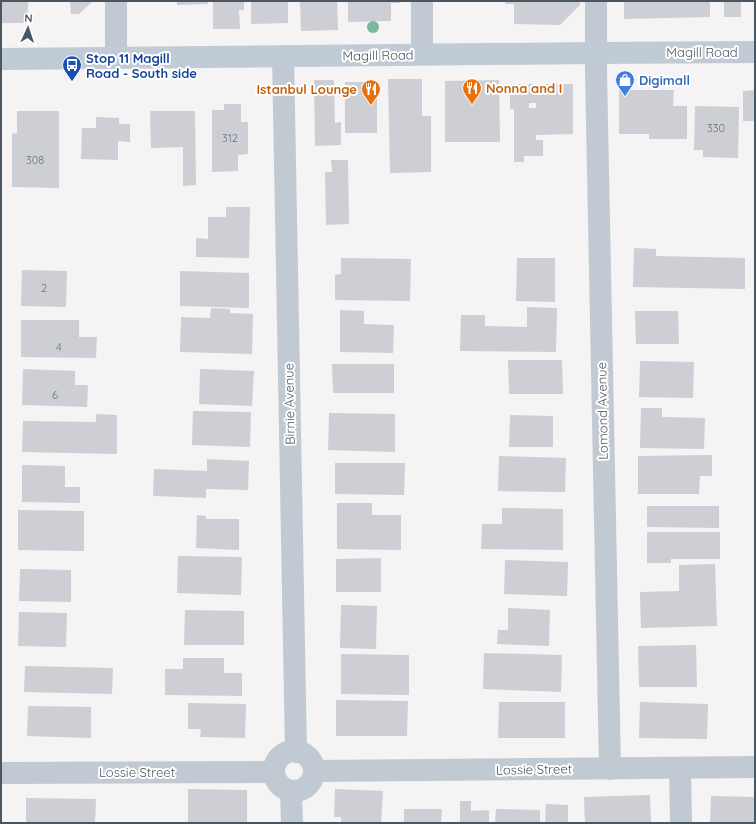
<svg xmlns="http://www.w3.org/2000/svg" width="756" height="824" font-family="Quicksand,sans-serif">
<rect width="100%" height="100%" fill="#f5f3f3"/>
<g fill="#cdcfd5" fill-rule="evenodd">
<path d="M 70,1 L 93,1 L 79,14 L 71,14 Z"/>
<path d="M 177,1 L 208,1 L 208,4 L 177,5 Z"/>
<path d="M 213,1 L 244,1 L 244,10 L 239,10 L 240,29 L 213,29 Z"/>
<path d="M 251,1 L 288,1 L 288,23 L 251,24 Z"/>
<path d="M 300,1 L 337,1 L 338,30 L 301,31 Z"/>
<path d="M 348,1 L 400,1 L 400,3 L 391,3 L 391,21 L 348,22 Z"/>
<path d="M 505,1 L 580,1 L 580,5 L 560,25 L 514,24 L 514,4 L 505,4 Z"/>
<path d="M 624,1 L 710,1 L 710,17 L 624,19 Z"/>
<rect x="724" y="1" width="17" height="16"/>
<path d="M 1,2 L 28,2 L 27,23 L 1,23 Z"/>
<path d="M 388,79 L 422,79 L 422,116 L 431,116 L 431,172 L 390,173 Z"/>
<path d="M 314,80 L 334,80 L 335,123 L 341,122 L 341,145 L 315,146 Z"/>
<path d="M 499,80 L 500,142 L 445,142 L 445,81 Z"/>
<rect x="345" y="82" width="32" height="51"/>
<path d="M 510,84 L 573,84 L 573,134 L 536,135 L 536,140 L 543,140 L 543,156 L 524,156 L 524,162 L 514,162 L 514,109 L 510,109 ZM 529,103 L 536,103 L 536,108 L 529,108 Z"/>
<path d="M 619,90 L 674,90 L 673,106 L 687,106 L 687,139 L 649,139 L 649,134 L 619,134 Z"/>
<path d="M 755,90 L 755,121 L 743,121 L 743,91 Z"/>
<path d="M 224,104 L 241,104 L 241,122 L 248,122 L 248,154 L 238,155 L 238,171 L 212,172 L 212,110 L 224,110 Z"/>
<path d="M 695,106 L 739,107 L 738,158 L 703,157 L 703,150 L 694,150 Z"/>
<path d="M 17,111 L 59,111 L 59,188 L 12,187 L 12,134 L 17,133 Z"/>
<path d="M 150,111 L 195,111 L 196,185 L 183,186 L 183,147 L 151,148 Z"/>
<path d="M 96,117 L 119,118 L 119,124 L 130,124 L 130,142 L 118,141 L 118,160 L 81,159 L 82,128 L 96,128 Z"/>
<path d="M 331,160 L 348,160 L 349,224 L 326,225 L 325,172 L 332,172 Z"/>
<path d="M 226,207 L 250,207 L 249,258 L 196,257 L 196,238 L 208,239 L 208,217 L 226,217 Z"/>
<path d="M 634,248 L 656,249 L 656,256 L 745,258 L 745,289 L 633,287 Z"/>
<path d="M 341,258 L 411,259 L 410,301 L 335,300 L 335,275 L 341,274 Z"/>
<path d="M 517,258 L 555,258 L 555,302 L 516,301 Z"/>
<path d="M 22,270 L 67,271 L 66,307 L 21,306 Z"/>
<path d="M 180,271 L 249,273 L 249,308 L 180,306 Z"/>
<path d="M 527,307 L 557,308 L 556,352 L 460,351 L 461,315 L 485,315 L 485,326 L 527,327 Z"/>
<path d="M 211,308 L 230,309 L 230,313 L 253,314 L 252,354 L 180,352 L 181,317 L 210,318 Z"/>
<path d="M 340,310 L 364,311 L 364,324 L 394,325 L 393,353 L 340,352 Z"/>
<path d="M 635,311 L 678,311 L 679,344 L 636,344 Z"/>
<path d="M 21,320 L 79,320 L 79,337 L 97,337 L 96,358 L 21,357 Z"/>
<path d="M 508,360 L 562,360 L 563,394 L 509,394 Z"/>
<path d="M 640,361 L 694,362 L 693,398 L 639,397 Z"/>
<path d="M 332,364 L 394,364 L 394,393 L 333,393 Z"/>
<path d="M 23,369 L 75,371 L 75,385 L 88,385 L 87,407 L 22,405 Z"/>
<path d="M 200,369 L 254,371 L 252,406 L 199,404 Z"/>
<path d="M 641,408 L 662,408 L 662,417 L 705,418 L 704,449 L 640,448 Z"/>
<path d="M 193,411 L 251,412 L 250,447 L 192,445 Z"/>
<path d="M 329,413 L 395,414 L 395,452 L 328,450 Z"/>
<path d="M 96,414 L 117,415 L 117,454 L 22,452 L 23,421 L 96,422 Z"/>
<path d="M 510,415 L 553,416 L 553,447 L 509,447 Z"/>
<path d="M 712,455 L 712,476 L 700,476 L 699,494 L 638,494 L 638,456 Z"/>
<path d="M 499,456 L 566,458 L 565,492 L 498,491 Z"/>
<path d="M 207,459 L 249,461 L 248,490 L 206,489 L 206,498 L 153,496 L 154,469 L 207,471 Z"/>
<path d="M 335,463 L 405,463 L 404,495 L 335,494 Z"/>
<path d="M 22,465 L 65,466 L 65,487 L 80,487 L 80,503 L 22,502 Z"/>
<path d="M 337,503 L 372,503 L 372,515 L 401,515 L 401,550 L 337,549 Z"/>
<path d="M 647,506 L 719,506 L 719,528 L 647,527 Z"/>
<path d="M 502,508 L 563,509 L 563,550 L 481,549 L 482,524 L 502,524 Z"/>
<path d="M 18,510 L 84,511 L 84,551 L 18,550 Z"/>
<path d="M 197,515 L 206,516 L 206,519 L 239,519 L 239,550 L 196,548 Z"/>
<path d="M 647,532 L 720,532 L 720,559 L 671,559 L 671,563 L 647,563 Z"/>
<path d="M 178,556 L 242,557 L 241,595 L 177,593 Z"/>
<path d="M 381,558 L 381,592 L 336,592 L 336,559 Z"/>
<path d="M 505,560 L 568,562 L 567,596 L 504,594 Z"/>
<path d="M 715,564 L 717,626 L 641,628 L 640,592 L 679,591 L 679,565 Z"/>
<path d="M 20,569 L 71,570 L 71,602 L 19,601 Z"/>
<path d="M 341,605 L 377,606 L 376,649 L 340,648 Z"/>
<path d="M 508,608 L 550,610 L 549,646 L 497,644 L 498,630 L 508,630 Z"/>
<path d="M 185,610 L 244,611 L 244,645 L 184,645 Z"/>
<path d="M 19,612 L 67,613 L 66,647 L 18,646 Z"/>
<path d="M 696,645 L 697,687 L 639,687 L 638,646 Z"/>
<path d="M 484,653 L 562,655 L 561,692 L 483,689 Z"/>
<path d="M 341,654 L 409,655 L 409,695 L 341,694 Z"/>
<path d="M 183,658 L 224,658 L 224,673 L 242,673 L 242,696 L 165,695 L 165,669 L 183,669 Z"/>
<path d="M 25,666 L 113,668 L 112,694 L 24,692 Z"/>
<path d="M 336,700 L 408,701 L 407,736 L 336,736 Z"/>
<path d="M 499,702 L 565,702 L 565,738 L 498,738 Z"/>
<path d="M 640,702 L 708,704 L 707,739 L 639,738 Z"/>
<path d="M 188,703 L 246,704 L 245,738 L 200,737 L 201,729 L 188,729 Z"/>
<path d="M 28,706 L 91,707 L 91,738 L 27,736 Z"/>
<path d="M 188,789 L 247,790 L 247,823 L 188,823 Z"/>
<path d="M 335,789 L 383,791 L 381,823 L 341,823 L 341,817 L 334,817 Z"/>
<path d="M 650,795 L 651,823 L 585,823 L 584,797 Z"/>
<path d="M 711,796 L 755,797 L 755,823 L 710,823 Z"/>
<path d="M 26,798 L 96,799 L 95,823 L 26,823 Z"/>
<path d="M 460,801 L 471,801 L 471,811 L 489,810 L 489,823 L 460,823 Z"/>
<path d="M 546,804 L 568,805 L 568,823 L 545,823 Z"/>
<path d="M 404,809 L 442,809 L 441,823 L 404,823 Z"/>
<path d="M 496,809 L 540,810 L 540,823 L 495,823 Z"/>
</g>
<g fill="none" stroke-linecap="round" stroke-linejoin="round">
<g stroke="#c1cad2" stroke-width="22">
<path d="M 116,1 L 116,58"/>
<path d="M 422,1 L 422,54"/>
<path d="M 596,1 L 596,71 L 610,769"/>
<path d="M 283,56 L 296,752"/>
<circle cx="294" cy="771" r="20"/>
<path d="M 680,768 L 681,823"/>
<path d="M 314,771 L 755,767"/>
<path d="M 1,773 L 274,772"/>
<path d="M 291,791 L 292,823"/>
</g>
<path stroke="#c1cbd6" stroke-width="22" d="M 1,59 L 596,53 L 755,52"/>
</g>
<circle fill="#7bb799" cx="373" cy="27" r="6"/>
<defs>
<symbol id="bus-pin" viewBox="-11 -11 22 30"><path d="M0 17L-7.5 6A9.5 9.5 0 1 1 7.5 6Z" fill="#1a4fb4" stroke="#fff"/><path d="M-5-6H5V4H4V6H2V4H-2V6H-4V4H-5ZM-3.5-4V0h7V-4ZM-3.5 1.2v1.5H-2V1.2ZM2 1.2v1.5H3.5V1.2Z" fill="#fff"/></symbol>
<symbol id="shop-pin" viewBox="-11 -11 22 30"><path d="M0 17L-7.5 6A9.5 9.5 0 1 1 7.5 6Z" fill="#3f7fe0" stroke="#fff"/><path d="M-5-2.5h2.3a2.7 3.5 0 0 1 5.4 0H5L5.5 6h-11ZM-1.5-2.5h3a1.5 2.3 0 0 0-3 0Z" fill="#fff"/></symbol>
<symbol id="restaurant-pin" viewBox="-11 -11 22 30"><path d="M0 17L-7.5 6A9.5 9.5 0 1 1 7.5 6Z" fill="#e8710a" stroke="#fff"/><path d="M-5-6h1v4h1v-4h1v4h1v-4h1v5L-1.5 .5V6h-2V.5L-5-1ZM5-6V6H3V1.5H1.5Q1.5-4 5-6Z" fill="#fff"/></symbol>
</defs>
<g fill-rule="evenodd">
<use href="#bus-pin" x="61" y="54" width="22" height="30"/>
<use href="#shop-pin" x="614" y="69" width="22" height="30"/>
<use href="#restaurant-pin" x="461" y="77" width="22" height="30"/>
<use href="#restaurant-pin" x="360" y="78" width="22" height="30"/>
</g>
<g text-anchor="middle" stroke-width="4" stroke-linejoin="round" paint-order="stroke">
<g font-size="11" fill="#6b747e">
<text x="716" y="132">330</text>
<text x="230" y="142">312</text>
<text x="35" y="164">308</text>
<text x="44" y="292">2</text>
<text x="59" y="351">4</text>
<text x="55" y="399">6</text>
</g>
<g font-size="13" fill="#4a5661" stroke="#fff">
<text x="702" y="57">Magill Road</text>
<text transform="translate(378 55) rotate(-1)" y="5">Magill Road</text>
<text transform="translate(289 404) rotate(-91)" y="5">Birnie Avenue</text>
<text transform="translate(602 411) rotate(-91)" y="5">Lomond Avenue</text>
<text transform="translate(534 769) rotate(-1)" y="5">Lossie Street</text>
<text x="137" y="777">Lossie Street</text>
</g>
<g font-size="13" font-weight="bold" fill="#164399" stroke="#fff" text-anchor="start">
<text x="86" y="63">Stop 11 Magill<tspan x="86" dy="15">Road - South side</tspan></text>
</g>
<g font-size="13" font-weight="bold" fill="#366cbe" stroke="#fff" text-anchor="start">
<text x="639" y="85">Digimall</text>
</g>
<g font-size="13" font-weight="bold" fill="#c56008" stroke="#fff" text-anchor="start">
<text x="486" y="93">Nonna and I</text>
<text x="357" y="94" text-anchor="end">Istanbul Lounge</text>
</g>
</g>
<rect width="756" height="824" fill="none" stroke="#4a5661" stroke-width="4"/>
<g transform="translate(28 28) rotate(3)" stroke="#ffffff" stroke-width="3" paint-order="stroke">
<path d="M0-3L7 15L0 10L-7 15Z" fill="#4a5661"/>
<text y="-6" font-size="11" font-weight="bold" text-anchor="middle" fill="#4a5661">N</text>
</g>
</svg>
